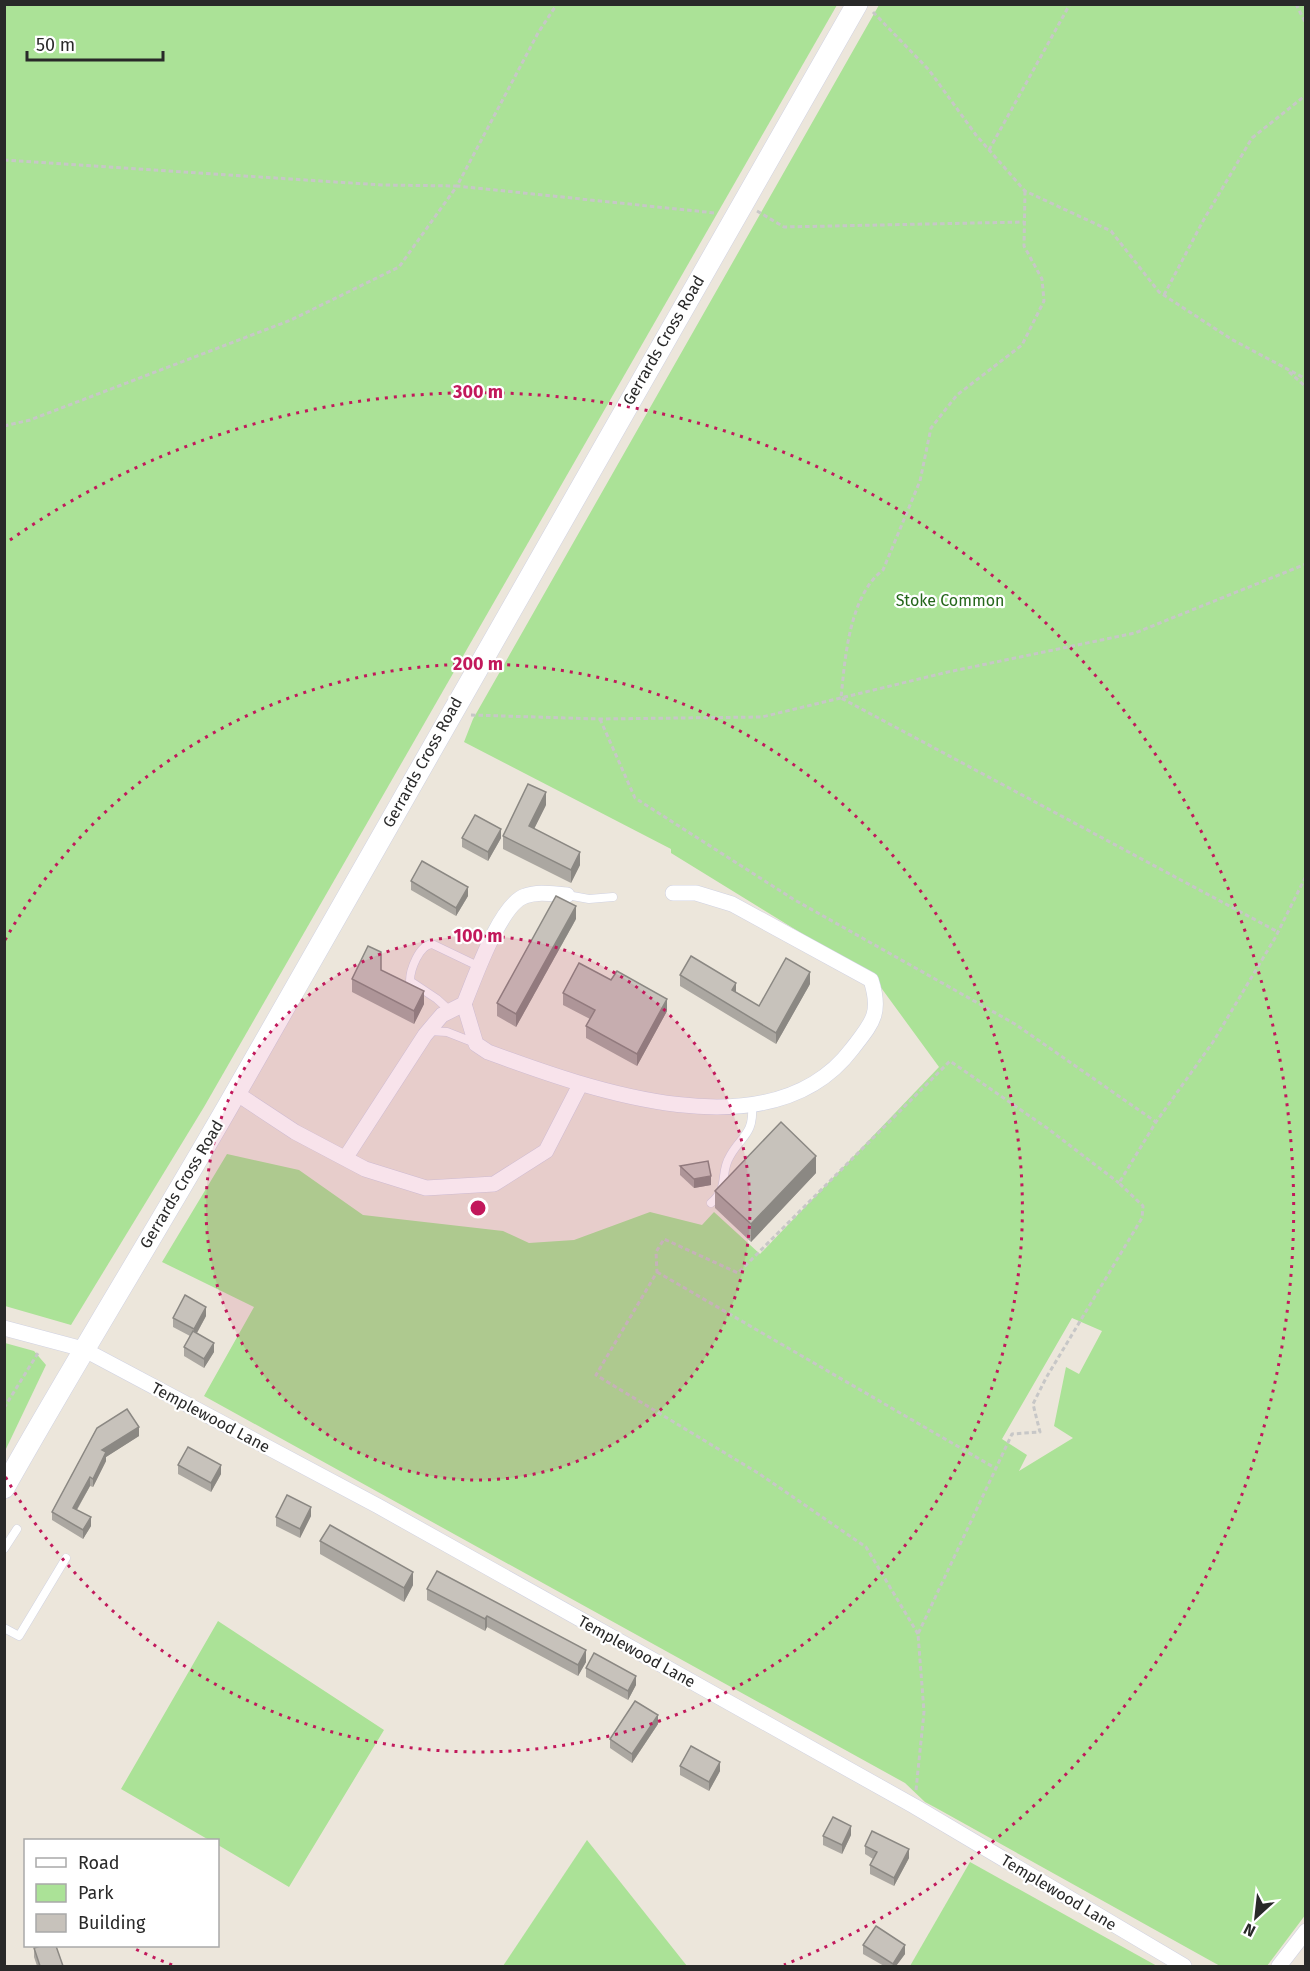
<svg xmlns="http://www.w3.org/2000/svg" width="1310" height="1971" font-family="'Fira Sans',sans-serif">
<rect width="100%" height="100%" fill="#ece6db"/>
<g fill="#abe297" fill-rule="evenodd">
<path d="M 4,5 L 837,5 L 204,1107 L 71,1325 L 5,1306 Z"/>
<path d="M 879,5 L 1305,5 L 1306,1914 L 1267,1966 L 1220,1966 L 938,1809 L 925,1802 L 905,1783 L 204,1396 L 254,1307 L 162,1262 L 227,1154 L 299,1170 L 363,1215 L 503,1231 L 529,1243 L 574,1240 L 650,1212 L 702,1225 L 714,1212 L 760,1254 L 939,1067 L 874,978 L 671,853 L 671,849 L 464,742 L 473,719 ZM 1072,1318 L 1102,1331 L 1079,1374 L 1066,1367 L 1054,1426 L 1073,1438 L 1019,1471 L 1027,1455 L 1002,1439 Z"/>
<path d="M 5,1343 L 34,1351 L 46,1365 L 5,1451 Z"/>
<path d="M 218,1621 L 384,1730 L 289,1887 L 218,1845 L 218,1840 L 209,1840 L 121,1789 Z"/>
<path d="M 587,1840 L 687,1966 L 503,1966 Z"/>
<path d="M 970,1862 L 1157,1966 L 910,1966 Z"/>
</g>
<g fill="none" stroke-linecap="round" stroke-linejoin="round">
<defs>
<g id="service">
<path d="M 567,895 L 589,899 L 613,897"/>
<path d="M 449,1010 L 437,999 L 410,981 C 410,970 419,945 432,944 L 480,967"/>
<path d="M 429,1031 L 447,1032 L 475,1043"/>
<path d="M 711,1203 C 730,1187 719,1174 730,1156 C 742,1135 754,1134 752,1106"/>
<path d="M 4,1549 L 17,1529"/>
<path d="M 4,1628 L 19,1636 L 66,1558"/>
</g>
<g id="minor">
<path d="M 464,1004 L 476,1044 L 488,1052 C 589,1089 771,1156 852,1049 C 872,1023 882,1014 871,980 L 732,904 L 696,893 L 673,893"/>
<path d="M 236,1093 L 295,1132 L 365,1169 L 426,1188 L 494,1184 L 546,1151 L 580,1085"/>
<path d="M 346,1157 L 425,1035 L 442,1015 L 464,1004 C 474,980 500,904 525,896 C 538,891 553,894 567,895"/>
<path d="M 4,1328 L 83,1349 L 378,1506 L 914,1806 L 1184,1966"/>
<path d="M 1279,1966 L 1306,1931"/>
</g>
<path id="secondary" d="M 4,1488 C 80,1353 162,1222 239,1087 C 444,726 648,364 857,4"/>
</defs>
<use href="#service" stroke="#d0d2e2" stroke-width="9"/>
<use href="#minor" stroke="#d0d2e2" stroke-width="16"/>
<use href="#secondary" stroke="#d0d2e2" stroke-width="22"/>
<g stroke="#c7c7c7" stroke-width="3" stroke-dasharray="4.5 3" stroke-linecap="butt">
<path d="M 1296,4 L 1306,24"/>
<path d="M 873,12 L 929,70 L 976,135 L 1025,191 L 1111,231 L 1159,292 L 1231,339 L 1306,379"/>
<path d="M 989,150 L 1070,4"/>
<path d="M 4,160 L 381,185 L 457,186 L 538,33 L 557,4"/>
<path d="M 1025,191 L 1024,246 L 1042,279 L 1044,301 L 1022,345 L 957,395 L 931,428 L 920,481 L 883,570 C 849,596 845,659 841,698 L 1278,932"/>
<path d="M 757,211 L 784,227 L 1024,222"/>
<path d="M 1164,295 L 1203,221 L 1252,138 L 1306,95"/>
<path d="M 1289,372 L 1306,387"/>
<path d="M 4,426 L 30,420 L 291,320 L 399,267 L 457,186 L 715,213"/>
<path d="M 471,715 L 600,719 L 762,717 L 948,672 L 1135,633 L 1306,564"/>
<path d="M 600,719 L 635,798 L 793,899 L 1015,1024 L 1156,1122"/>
<path d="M 657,1272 L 995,1468"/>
<path d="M 4,1408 L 38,1353"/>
<path d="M 918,1634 L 866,1547 L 758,1473 L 596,1375 L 657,1272 L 656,1252 L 664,1239 L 738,1273 L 950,1061 L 1047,1128 L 1119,1183"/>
<path d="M 916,1790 L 924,1712 L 918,1634 L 1012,1434 L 1040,1432 L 1033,1404 L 1046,1378 L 1142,1218 L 1143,1206 L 1119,1183 L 1156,1122 L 1213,1042 L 1275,938 L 1306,876"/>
</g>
<use href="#service" stroke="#fff" stroke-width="8"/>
<use href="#minor" stroke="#fff" stroke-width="15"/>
<use href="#secondary" stroke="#fff" stroke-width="21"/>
</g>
<g fill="#aba7a1">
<path d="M 546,805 L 534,829 L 580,865 L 571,883 L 503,849 L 503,836 Z"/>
<path d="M 462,838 L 501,838 L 488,861 L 462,847 Z"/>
<path d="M 411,881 L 468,896 L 456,916 L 411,890 Z"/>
<path d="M 576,919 L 516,1027 L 497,1016 L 497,1003 Z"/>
<path d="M 381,970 L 424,1004 L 414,1024 L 352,992 L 352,979 Z"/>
<path d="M 680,975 L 736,993 L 759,1006 L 810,984 L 776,1044 L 680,986 Z"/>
<path d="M 563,993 L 667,1011 L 637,1066 L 586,1038 L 586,1026 L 590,1019 L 563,1005 Z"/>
<path d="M 680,1166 L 711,1185 L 694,1188 L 680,1175 Z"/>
<path d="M 816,1173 L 751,1242 L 715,1208 L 715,1191 Z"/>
<path d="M 206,1316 L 197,1333 L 214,1352 L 204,1368 L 184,1356 L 184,1347 L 190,1336 L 173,1327 L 173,1318 Z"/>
<path d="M 97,1428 L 139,1436 L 106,1457 L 106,1461 L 93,1487 L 90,1486 L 77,1510 L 91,1526 L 83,1539 L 52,1520 L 52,1512 Z"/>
<path d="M 178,1465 L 221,1474 L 211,1492 L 178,1474 Z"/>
<path d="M 311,1516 L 300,1538 L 276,1526 L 276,1517 Z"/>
<path d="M 320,1541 L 413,1585 L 404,1602 L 320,1554 Z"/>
<path d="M 427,1589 L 586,1662 L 578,1676 L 487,1627 L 485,1631 L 427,1600 Z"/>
<path d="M 586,1668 L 636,1685 L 628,1700 L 586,1677 Z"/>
<path d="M 658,1724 L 632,1763 L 610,1748 L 610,1739 Z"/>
<path d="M 680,1766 L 720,1771 L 709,1791 L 680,1775 Z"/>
<path d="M 851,1835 L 842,1854 L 823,1845 L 823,1836 Z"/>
<path d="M 865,1846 L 909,1858 L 894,1886 L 870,1874 L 870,1865 L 873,1859 L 865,1854 Z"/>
<path d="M 863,1945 L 905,1954 L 896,1966 L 884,1966 L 863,1954 Z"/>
<path d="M 34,1948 L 63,1966 L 37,1966 L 34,1957 Z"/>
</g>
<g fill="#8b8883">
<path d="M 546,792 L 546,805 L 529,839 L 529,826 Z"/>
<path d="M 501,829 L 501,838 L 488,861 L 488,852 Z"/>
<path d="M 580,852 L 580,865 L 571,883 L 571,870 Z"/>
<path d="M 468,887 L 468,896 L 456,916 L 456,908 Z"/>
<path d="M 576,906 L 576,919 L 516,1027 L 516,1014 Z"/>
<path d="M 810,972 L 810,984 L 776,1044 L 776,1033 Z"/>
<path d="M 736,983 L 736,995 L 732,990 Z"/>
<path d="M 424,991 L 424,1004 L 414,1024 L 414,1011 Z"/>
<path d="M 667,999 L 667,1011 L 637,1066 L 637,1054 Z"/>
<path d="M 816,1156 L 816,1173 L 751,1242 L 751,1224 Z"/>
<path d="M 711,1176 L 711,1185 L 694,1188 L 694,1179 Z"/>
<path d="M 206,1307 L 206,1316 L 194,1338 L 194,1329 Z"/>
<path d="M 214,1343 L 214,1352 L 204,1368 L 204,1359 Z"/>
<path d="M 139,1427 L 139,1436 L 106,1457 L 106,1461 L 93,1487 L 93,1479 L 102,1450 Z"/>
<path d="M 221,1465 L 221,1474 L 211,1492 L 211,1483 Z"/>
<path d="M 90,1477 L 90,1486 L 73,1516 L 73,1508 Z"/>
<path d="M 311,1507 L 311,1516 L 300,1538 L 300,1529 Z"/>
<path d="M 91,1517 L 91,1526 L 83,1539 L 83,1530 Z"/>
<path d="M 413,1572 L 413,1585 L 404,1602 L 404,1588 Z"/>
<path d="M 487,1616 L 487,1627 L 485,1631 L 485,1619 Z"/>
<path d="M 586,1650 L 586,1662 L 578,1676 L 578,1665 Z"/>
<path d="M 636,1676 L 636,1685 L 628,1700 L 628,1691 Z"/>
<path d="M 658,1715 L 658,1724 L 632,1763 L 632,1754 Z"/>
<path d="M 720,1762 L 720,1771 L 709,1791 L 709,1782 Z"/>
<path d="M 851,1826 L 851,1835 L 842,1854 L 842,1845 Z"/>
<path d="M 909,1849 L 909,1858 L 894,1886 L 894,1878 Z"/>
<path d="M 905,1945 L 905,1954 L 896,1966 L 893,1966 L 893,1964 Z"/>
</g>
<g fill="#c7c2bb" stroke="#8b8883" stroke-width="1.5">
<path d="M 528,784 L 546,792 L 529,826 L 580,852 L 571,870 L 503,836 Z"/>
<path d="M 475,815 L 501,829 L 488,852 L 462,838 Z"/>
<path d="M 422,861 L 468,887 L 456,908 L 411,881 Z"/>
<path d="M 556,896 L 576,906 L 516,1014 L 497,1003 Z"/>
<path d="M 368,946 L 381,952 L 381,970 L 424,991 L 414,1011 L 352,979 Z"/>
<path d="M 691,956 L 736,983 L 732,990 L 759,1006 L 786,958 L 810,972 L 776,1033 L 680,975 Z"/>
<path d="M 579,963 L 611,980 L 617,971 L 667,999 L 637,1054 L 586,1026 L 595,1010 L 563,993 Z"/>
<path d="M 781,1122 L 816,1156 L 751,1224 L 715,1191 Z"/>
<path d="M 708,1161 L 711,1176 L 694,1179 L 680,1166 Z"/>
<path d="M 185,1295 L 206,1307 L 194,1329 L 173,1318 Z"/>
<path d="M 193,1331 L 214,1343 L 204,1359 L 184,1347 Z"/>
<path d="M 127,1409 L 139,1427 L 102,1450 L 106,1452 L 93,1479 L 90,1477 L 73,1508 L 91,1517 L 83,1530 L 52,1512 L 97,1428 Z"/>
<path d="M 188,1447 L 221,1465 L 211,1483 L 178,1465 Z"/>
<path d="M 287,1495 L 311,1507 L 300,1529 L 276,1517 Z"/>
<path d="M 330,1525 L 413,1572 L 404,1588 L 320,1541 Z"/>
<path d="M 437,1571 L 586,1650 L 578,1665 L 487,1616 L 485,1619 L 427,1589 Z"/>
<path d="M 594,1653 L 636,1676 L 628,1691 L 586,1668 Z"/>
<path d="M 635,1701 L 658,1715 L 632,1754 L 610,1739 Z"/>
<path d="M 691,1746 L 720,1762 L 709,1782 L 680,1766 Z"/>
<path d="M 833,1817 L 851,1826 L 842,1845 L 823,1836 Z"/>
<path d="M 872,1831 L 909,1849 L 894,1878 L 870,1865 L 877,1852 L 865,1846 Z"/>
<path d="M 876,1926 L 905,1945 L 893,1964 L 863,1945 Z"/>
<path d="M 41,1946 L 56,1946 L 63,1966 L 40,1966 L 34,1948 Z"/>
</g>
<circle cx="478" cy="1208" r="272" fill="#c2185b" fill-opacity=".12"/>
<g fill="none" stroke="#c2185b" stroke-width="3" stroke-dasharray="3 6">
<circle cx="478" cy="1208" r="272"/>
<path d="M5 940A544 544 0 1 1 5 1476"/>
<path d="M172 1965A816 816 0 0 1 133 1948M10 540A816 816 0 1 1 784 1965"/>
</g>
<g text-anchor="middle" stroke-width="4.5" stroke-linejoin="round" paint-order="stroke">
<g font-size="16" fill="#292929" stroke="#fff">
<text transform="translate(663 340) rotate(-60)" y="6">Gerrards Cross Road</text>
<text transform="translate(422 762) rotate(-61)" y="6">Gerrards Cross Road</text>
<text transform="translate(181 1184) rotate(-59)" y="6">Gerrards Cross Road</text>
<text transform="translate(211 1417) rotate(28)" y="6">Templewood Lane</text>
<text transform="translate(637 1651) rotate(29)" y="6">Templewood Lane</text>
<text transform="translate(1059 1892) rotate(31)" y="6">Templewood Lane</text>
</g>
<g font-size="16" fill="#24661a" stroke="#fff">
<text x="950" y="606">Stoke Common</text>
</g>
</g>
<circle cx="478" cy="1208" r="9" fill="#c2185b" stroke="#fff" stroke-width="3"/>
<g font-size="18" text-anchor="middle" font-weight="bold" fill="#c2185b" stroke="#fff" stroke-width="4.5" stroke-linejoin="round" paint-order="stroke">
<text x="478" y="398">300 m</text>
<text x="478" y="670">200 m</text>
<text x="478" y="942">100 m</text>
</g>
<rect width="1310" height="1971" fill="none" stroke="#292929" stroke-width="12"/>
<rect x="24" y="1839" width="195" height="108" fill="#ffffff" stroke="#a9a9a9" stroke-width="1.5"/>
<rect x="36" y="1858" width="30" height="9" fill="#ffffff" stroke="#a9a9a9" stroke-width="1.5"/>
<text x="78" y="1869" font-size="18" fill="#292929">Road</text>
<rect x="36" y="1884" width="30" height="18" fill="#abe297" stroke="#a9a9a9" stroke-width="1.5"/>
<text x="78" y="1899" font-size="18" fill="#292929">Park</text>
<rect x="36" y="1914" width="30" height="18" fill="#c7c2bb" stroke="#a9a9a9" stroke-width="1.5"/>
<text x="78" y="1929" font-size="18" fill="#292929">Building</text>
<g transform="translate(1256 1917) rotate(207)" stroke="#ffffff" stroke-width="4.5" paint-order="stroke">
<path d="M0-4.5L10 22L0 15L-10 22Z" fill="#292929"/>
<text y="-9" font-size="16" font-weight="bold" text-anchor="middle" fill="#292929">N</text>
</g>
<path d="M27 51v9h136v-9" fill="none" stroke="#292929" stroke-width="3"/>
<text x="36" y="51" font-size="18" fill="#292929" stroke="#ffffff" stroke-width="4.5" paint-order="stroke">50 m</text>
</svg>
